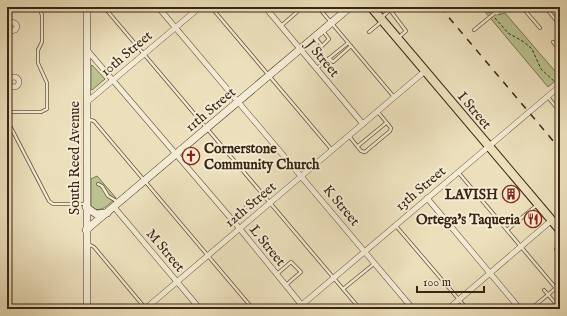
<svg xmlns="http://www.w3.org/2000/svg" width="567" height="316" font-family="'IM FELL English',serif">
<rect width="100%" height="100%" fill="#ece0bc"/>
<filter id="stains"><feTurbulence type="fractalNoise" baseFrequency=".005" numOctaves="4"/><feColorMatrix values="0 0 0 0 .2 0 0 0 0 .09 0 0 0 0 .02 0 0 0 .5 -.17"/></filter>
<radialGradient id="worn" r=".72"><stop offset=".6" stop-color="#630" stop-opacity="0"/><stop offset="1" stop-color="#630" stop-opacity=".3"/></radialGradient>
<g fill="#bac28f" stroke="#797452">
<path d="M 481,7 L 493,7 L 493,11 L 498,15 L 505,13 L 560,77 L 548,87 Z"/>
<path d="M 92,65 L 105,79 L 92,90 L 91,89 L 91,66 Z"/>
<path d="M 97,176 L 116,198 C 108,205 102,213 91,208 L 91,179 Z"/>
</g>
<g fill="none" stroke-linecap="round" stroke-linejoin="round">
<defs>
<g id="lane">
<path d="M 104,7 L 360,309"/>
<path d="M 211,7 L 332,150"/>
<path d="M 318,7 L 394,97"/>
<path d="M 390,7 L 390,10 L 406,31 L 399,37"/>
<path d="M 522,7 L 540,28"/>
<path d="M 545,7 L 560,25"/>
<path d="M 381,18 L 390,10"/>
<path d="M 281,26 L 297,12"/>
<path d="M 474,30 L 496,12"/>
<path d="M 369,32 L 381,22"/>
<path d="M 315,37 L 322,46 L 329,39 L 323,31"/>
<path d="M 553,42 L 560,50"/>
<path d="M 329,58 L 333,62 L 351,46"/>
<path d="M 317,68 L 348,43"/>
<path d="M 548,97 L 560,112"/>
<path d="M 7,112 L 41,112 L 47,109 L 47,83 L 38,63 L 38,50 L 42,42 L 42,15 L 39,7"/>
<path d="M 87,119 L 94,121 L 253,309"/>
<path d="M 7,120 L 49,201 L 53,204 L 86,204"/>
<path d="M 349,136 L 361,151 L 365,152 L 390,131 L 391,128 L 378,112"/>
<path d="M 358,146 L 386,123"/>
<path d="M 458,172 L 560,293"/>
<path d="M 98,184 L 102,186 L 108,196 L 118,202"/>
<path d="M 232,219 L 262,194"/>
<path d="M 396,226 L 467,309"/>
<path d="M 507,230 L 537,205"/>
<path d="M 88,244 L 94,247 L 146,309"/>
<path d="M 560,246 L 556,249 L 560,253"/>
<path d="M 277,274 L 291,262 L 301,272 L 286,285"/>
<path d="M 343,289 L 375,263"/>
<path d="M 544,290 L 557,305"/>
<path d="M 532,308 L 556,288"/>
</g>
<g id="street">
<path d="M 158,7 L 413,309"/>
<path d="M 265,7 L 363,124"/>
<path d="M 497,12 L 502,7"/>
<path d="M 7,25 L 9,22 L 12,22 L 16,24 L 17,27 L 15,30 L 12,31 L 8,30 L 7,27"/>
<path d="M 87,50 L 240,229 L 305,309"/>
<circle cx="14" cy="82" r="5"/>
<path d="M 87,102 L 200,7"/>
<path d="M 427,198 L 520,309"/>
<path d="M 114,207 L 200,309"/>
<path d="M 145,309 L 425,71"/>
<path d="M 297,309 L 560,86"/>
<path d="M 448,309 L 552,220"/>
</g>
<g id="secondary">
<path d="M 87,7 L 87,309"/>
<path d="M 86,207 L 96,214 L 107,213"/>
<path d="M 86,230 L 350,7"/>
</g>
<path id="primary" d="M 371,7 L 560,230"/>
</defs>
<use href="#lane" stroke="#65543e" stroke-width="4"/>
<use href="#street" stroke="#65543e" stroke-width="6"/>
<use href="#secondary" stroke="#382514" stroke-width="8"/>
<use href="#primary" stroke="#382514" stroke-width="10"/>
<g stroke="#382514" stroke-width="1" stroke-dasharray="3 2" stroke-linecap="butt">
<path d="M 486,7 L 490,13"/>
<path d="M 495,18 L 508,33 L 524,42 L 532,49 L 541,69 L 556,83"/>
<path d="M 312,306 L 315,309"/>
</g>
<use href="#lane" stroke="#f3ebd3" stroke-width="2.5"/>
<use href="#street" stroke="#f3ebd3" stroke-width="5"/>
<use href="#secondary" stroke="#f3ebd3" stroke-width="7"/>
<use href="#primary" stroke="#ece0bc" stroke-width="8"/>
<path stroke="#382514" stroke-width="1.5" stroke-dasharray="7 7" stroke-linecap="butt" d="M 440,7 L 560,149"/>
</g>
<defs>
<symbol id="church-ring" viewBox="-11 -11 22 22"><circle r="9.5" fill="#f3ebd3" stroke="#8f2418" stroke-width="1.5"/><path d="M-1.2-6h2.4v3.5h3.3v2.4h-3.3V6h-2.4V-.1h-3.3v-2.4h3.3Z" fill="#8f2418"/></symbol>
<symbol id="building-ring" viewBox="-11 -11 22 22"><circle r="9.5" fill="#f3ebd3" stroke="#8f2418" stroke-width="1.5"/><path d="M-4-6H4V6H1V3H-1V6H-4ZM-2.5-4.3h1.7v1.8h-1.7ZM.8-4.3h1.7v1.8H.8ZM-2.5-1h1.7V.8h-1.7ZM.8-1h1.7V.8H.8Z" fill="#8f2418"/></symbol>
<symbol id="restaurant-ring" viewBox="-11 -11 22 22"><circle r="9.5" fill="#f3ebd3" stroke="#8f2418" stroke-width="1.5"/><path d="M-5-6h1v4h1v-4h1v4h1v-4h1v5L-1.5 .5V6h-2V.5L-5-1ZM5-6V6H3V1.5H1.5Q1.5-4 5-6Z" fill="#8f2418"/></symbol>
</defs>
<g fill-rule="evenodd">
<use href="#church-ring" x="181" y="146" width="20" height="20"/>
<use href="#building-ring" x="501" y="184" width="20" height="20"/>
<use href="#restaurant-ring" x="523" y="209" width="20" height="20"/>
</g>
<g text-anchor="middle" stroke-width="4" stroke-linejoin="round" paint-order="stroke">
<g font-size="14" fill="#382514" stroke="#f3ebd3">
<text transform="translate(126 53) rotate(-40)" y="5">10th Street</text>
<text transform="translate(323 58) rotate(50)" y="5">J Street</text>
<text transform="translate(210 109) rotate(-40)" y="5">11th Street</text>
<text transform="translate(475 110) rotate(50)" y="5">I Street</text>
<text transform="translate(74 158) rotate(-90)" y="5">South Reed Avenue</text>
<text transform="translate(420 188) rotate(-40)" y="5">13th Street</text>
<text transform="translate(250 204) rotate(-40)" y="5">12th Street</text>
<text transform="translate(342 205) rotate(50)" y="5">K Street</text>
<text transform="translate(268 245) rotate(51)" y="5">L Street</text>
<text transform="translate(166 250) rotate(50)" y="5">M Street</text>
</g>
<g font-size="14" font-weight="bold" fill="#382514" stroke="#f3ebd3" text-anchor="end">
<text x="204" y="153" text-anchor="start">Cornerstone<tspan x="204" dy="16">Community Church</tspan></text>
<text x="498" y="199">LAVISH</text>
<text x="520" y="224">Ortega's Taqueria</text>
</g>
</g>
<rect width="567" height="316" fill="none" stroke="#ece0bc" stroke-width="24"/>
<rect x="8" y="8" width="551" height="300" fill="none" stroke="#382514" stroke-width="2"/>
<rect x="12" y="12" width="543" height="292" fill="none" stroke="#382514"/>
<path d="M417 286v6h67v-6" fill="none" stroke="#382514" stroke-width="2"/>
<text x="423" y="286" font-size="12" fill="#382514" stroke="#f3ebd3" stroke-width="3" paint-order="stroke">100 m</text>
<rect width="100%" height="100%" filter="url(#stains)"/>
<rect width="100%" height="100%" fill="url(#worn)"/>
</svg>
